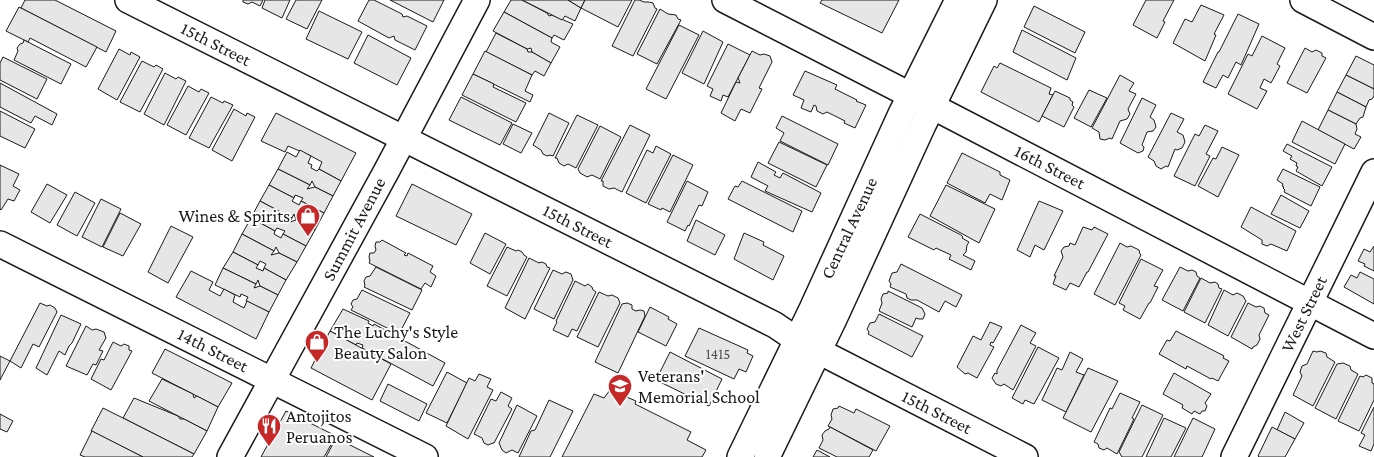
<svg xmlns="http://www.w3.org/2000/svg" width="1374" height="457" font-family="'Crimson Pro',serif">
<rect width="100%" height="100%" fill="#fff"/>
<g fill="#e6e6e6" stroke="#1a1a1a">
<path d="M 25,0 L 55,0 L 116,31 L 106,52 L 21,8 Z"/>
<path d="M 243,0 L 263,0 L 260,6 L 252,2 L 248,4 L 243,2 Z"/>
<path d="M 265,0 L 290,0 L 282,18 L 262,8 Z"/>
<path d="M 296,0 L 322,0 L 307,29 L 286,19 Z"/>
<path d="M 369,0 L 374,0 L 402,14 L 403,17 L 407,16 L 427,26 L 415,50 L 395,40 L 394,36 L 389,38 L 358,21 Z"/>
<path d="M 390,0 L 444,0 L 433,22 Z"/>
<path d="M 511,0 L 522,0 L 547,13 L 549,16 L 552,15 L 573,24 L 564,40 L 554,35 L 552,38 L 504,12 Z"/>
<path d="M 522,0 L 568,0 L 581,8 L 575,21 L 565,16 L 562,20 Z"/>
<path d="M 568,0 L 585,0 L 581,8 Z"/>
<path d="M 585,0 L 632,0 L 618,27 L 581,8 Z"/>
<path d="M 635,0 L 639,0 L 644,2 L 649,2 L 653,3 L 655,8 L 657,9 L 633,56 L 612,46 Z"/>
<path d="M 822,0 L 899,0 L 882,33 L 820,3 Z"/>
<path d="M 1146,0 L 1174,0 L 1163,21 L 1165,22 L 1157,38 L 1133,25 Z"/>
<path d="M 1201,5 L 1224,15 L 1214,34 L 1216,35 L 1205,61 L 1173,43 L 1185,19 L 1192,22 Z"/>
<path d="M 1034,6 L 1085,32 L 1075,53 L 1024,27 Z"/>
<path d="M 19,7 L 97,47 L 86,67 L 30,38 L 28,42 L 6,31 Z"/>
<path d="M 660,9 L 668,14 L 676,15 L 678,19 L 681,20 L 657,64 L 637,54 Z"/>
<path d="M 319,11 L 362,32 L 348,59 L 306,39 Z"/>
<path d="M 504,12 L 552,38 L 551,42 L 560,47 L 551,63 L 532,52 L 531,48 L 527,49 L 493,31 Z"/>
<path d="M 1238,14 L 1259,24 L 1241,65 L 1236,62 L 1228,78 L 1223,75 L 1216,88 L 1203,82 L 1218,52 L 1219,52 Z"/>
<path d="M 679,25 L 699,35 L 666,99 L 646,89 Z"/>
<path d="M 1022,30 L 1076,58 L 1067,80 L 1013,52 Z"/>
<path d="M 703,31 L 723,42 L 704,84 L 682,73 Z"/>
<path d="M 496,33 L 527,49 L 528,52 L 532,52 L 551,63 L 544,76 L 535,71 L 532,75 L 486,52 Z"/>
<path d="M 368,35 L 411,58 L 397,85 L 354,63 Z"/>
<path d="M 1262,36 L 1285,48 L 1277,64 L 1280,66 L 1271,83 L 1264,79 L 1260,88 L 1267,91 L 1257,109 L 1228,94 L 1248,54 L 1252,56 Z"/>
<path d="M 24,40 L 71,64 L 61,84 L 14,60 L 18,51 L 17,48 L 20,44 L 23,43 Z"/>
<path d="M 728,44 L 750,55 L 728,97 L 723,95 L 721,101 L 710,96 L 713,89 L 707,86 Z"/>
<path d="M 1305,48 L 1312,52 L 1316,50 L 1322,53 L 1322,56 L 1326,58 L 1307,93 L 1287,83 Z"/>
<path d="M 119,49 L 130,55 L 131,52 L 140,57 L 117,100 L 98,89 Z"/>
<path d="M 485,51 L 532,75 L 525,91 L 533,95 L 530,102 L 473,74 Z"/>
<path d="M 752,51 L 760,55 L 764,54 L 770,56 L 772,62 L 759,88 L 762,89 L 750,113 L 741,109 L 735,121 L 721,113 L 736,82 L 740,83 L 738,78 Z"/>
<path d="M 1356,56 L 1374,65 L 1374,89 L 1346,75 Z"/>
<path d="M 3,57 L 47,79 L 37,99 L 0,80 L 0,63 Z"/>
<path d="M 142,61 L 154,67 L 156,65 L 163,69 L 140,112 L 120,102 Z"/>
<path d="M 1000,63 L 1051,88 L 1049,94 L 1053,95 L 1039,122 L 981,92 L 994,66 L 997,68 Z"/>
<path d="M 805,71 L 837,85 L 835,89 L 857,100 L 856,101 L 866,105 L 855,128 L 844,123 L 845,121 L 827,112 L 823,114 L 817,111 L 816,106 L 814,105 L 811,112 L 801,108 L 804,100 L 793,95 Z"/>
<path d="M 165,73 L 176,79 L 178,77 L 186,81 L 164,125 L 144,114 Z"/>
<path d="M 473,74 L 494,84 L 493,87 L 526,103 L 516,122 L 462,95 Z"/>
<path d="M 1120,75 L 1134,83 L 1129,91 L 1136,94 L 1128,109 L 1130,114 L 1127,119 L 1120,121 L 1112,139 L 1110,138 L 1105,140 L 1100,139 L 1099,132 L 1092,128 Z"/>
<path d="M 1346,75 L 1374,89 L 1374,96 L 1372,99 L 1369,100 L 1366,107 L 1337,92 Z"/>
<path d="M 0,83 L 57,114 L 52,125 L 35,116 L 31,123 L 0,107 Z"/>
<path d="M 188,86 L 199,92 L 201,89 L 209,93 L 186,135 L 167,125 Z"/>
<path d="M 1089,90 L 1107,98 L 1091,127 L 1074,118 Z"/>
<path d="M 1055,91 L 1070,98 L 1070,100 L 1073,102 L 1072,105 L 1074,107 L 1064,127 L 1042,116 Z"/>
<path d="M 1337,92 L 1366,107 L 1363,117 L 1360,118 L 1356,124 L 1328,110 Z"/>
<path d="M 211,97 L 223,103 L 224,101 L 233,105 L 209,148 L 189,138 Z"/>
<path d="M 461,97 L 512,123 L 500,145 L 449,120 Z"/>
<path d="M 1142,98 L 1156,105 L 1150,117 L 1154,120 L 1156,127 L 1153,131 L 1147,132 L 1142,145 L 1144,147 L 1143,151 L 1138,153 L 1120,143 Z"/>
<path d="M 234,109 L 246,116 L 247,113 L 255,117 L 232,161 L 212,150 Z"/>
<path d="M 1328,110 L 1356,124 L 1357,129 L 1355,134 L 1361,137 L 1354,149 L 1318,130 Z"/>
<path d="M 0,111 L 35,129 L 25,148 L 0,136 Z"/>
<path d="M 276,113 L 356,153 L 341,181 L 319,169 L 322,162 L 311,156 L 288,146 L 285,152 L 261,141 Z"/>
<path d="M 549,113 L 569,123 L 553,156 L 550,155 L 547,156 L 543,154 L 541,150 L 533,145 Z"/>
<path d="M 1171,113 L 1184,119 L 1177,132 L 1183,135 L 1185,142 L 1182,148 L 1177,150 L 1175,149 L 1168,167 L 1166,166 L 1161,169 L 1156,166 L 1154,161 L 1148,157 Z"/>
<path d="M 577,115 L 598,125 L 576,168 L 568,164 L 564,166 L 559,163 L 557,158 L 555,158 Z"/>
<path d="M 782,116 L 838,144 L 828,165 L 780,141 L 784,133 L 776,128 Z"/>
<path d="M 1302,121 L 1345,144 L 1335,164 L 1292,142 Z"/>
<path d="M 513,124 L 532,133 L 521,153 L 503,144 Z"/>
<path d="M 630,125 L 650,135 L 622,192 L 614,188 L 609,189 L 603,186 L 603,181 L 601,181 Z"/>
<path d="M 1205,125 L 1218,131 L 1206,154 L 1210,156 L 1195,186 L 1174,176 L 1195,134 L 1199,136 Z"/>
<path d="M 600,126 L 621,137 L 600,179 L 592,175 L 587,177 L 580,173 L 578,169 Z"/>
<path d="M 779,142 L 827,165 L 816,187 L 768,163 Z"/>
<path d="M 1287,144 L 1332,167 L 1322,186 L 1296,171 L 1298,167 L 1296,166 L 1297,163 L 1290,159 L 1292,156 L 1283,151 Z"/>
<path d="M 656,146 L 671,154 L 646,203 L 626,193 L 647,150 L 653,153 Z"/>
<path d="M 1222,147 L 1239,155 L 1218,197 L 1198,186 L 1213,158 L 1216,159 Z"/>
<path d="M 300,150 L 311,156 L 308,163 L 312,165 L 311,168 L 317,171 L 319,169 L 341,181 L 333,196 L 315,187 L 312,181 L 310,185 L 278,169 L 287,152 L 296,157 Z"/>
<path d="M 962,153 L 1000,172 L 1000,175 L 1010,180 L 1002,200 L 990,194 L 985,203 L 947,183 Z"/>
<path d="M 673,155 L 693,165 L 670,212 L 662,208 L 661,210 L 648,204 Z"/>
<path d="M 758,162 L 776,172 L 774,175 L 780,178 L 783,173 L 821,193 L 812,212 L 765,191 L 768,186 L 751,177 Z"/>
<path d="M 0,165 L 19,174 L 13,186 L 20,190 L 14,201 L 8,199 L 1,210 L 0,209 Z"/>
<path d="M 278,169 L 310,185 L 307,189 L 315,187 L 333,196 L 324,213 L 301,201 L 303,198 L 295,195 L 294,198 L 269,185 Z"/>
<path d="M 1283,169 L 1320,187 L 1311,206 L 1284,192 L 1285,190 L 1283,188 L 1284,187 L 1282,186 L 1283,184 L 1277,180 Z"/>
<path d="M 687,181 L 708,192 L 702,206 L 699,205 L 689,226 L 688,225 L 685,231 L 667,222 Z"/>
<path d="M 742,181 L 802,211 L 793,232 L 728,199 L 735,186 L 738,187 Z"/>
<path d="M 47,184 L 67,195 L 50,223 L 31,212 Z"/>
<path d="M 412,184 L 472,214 L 456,245 L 396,216 Z"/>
<path d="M 269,185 L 294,198 L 292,201 L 299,205 L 301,201 L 324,213 L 315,230 L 296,220 L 294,214 L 292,218 L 260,201 Z"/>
<path d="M 946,185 L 995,209 L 979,243 L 930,216 Z"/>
<path d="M 75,192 L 95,203 L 77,236 L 57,225 Z"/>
<path d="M 1281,195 L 1309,211 L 1300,228 L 1271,214 Z"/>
<path d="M 101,199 L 121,209 L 102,247 L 82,237 Z"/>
<path d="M 260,201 L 292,218 L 290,222 L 296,220 L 315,230 L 306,246 L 283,234 L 285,231 L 277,228 L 275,231 L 251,218 Z"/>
<path d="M 1039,201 L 1063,211 L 1044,250 L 1035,245 L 1030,257 L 1017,250 Z"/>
<path d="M 1251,207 L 1296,231 L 1287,251 L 1271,244 L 1267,246 L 1262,244 L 1262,240 L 1241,227 Z"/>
<path d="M 120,213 L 141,224 L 123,256 L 103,247 Z"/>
<path d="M 920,214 L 961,235 L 963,237 L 962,238 L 969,242 L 967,245 L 966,252 L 963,255 L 975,261 L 971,270 L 949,259 L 951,255 L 936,248 L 934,250 L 908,237 Z"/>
<path d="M 251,218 L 275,231 L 274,234 L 281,238 L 283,234 L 306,246 L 297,262 L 279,253 L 276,247 L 274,251 L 242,234 Z"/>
<path d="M 696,220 L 725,235 L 715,255 L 687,241 Z"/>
<path d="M 171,226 L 193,237 L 168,283 L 148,272 Z"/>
<path d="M 1083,227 L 1092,230 L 1094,227 L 1108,234 L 1088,272 L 1087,272 L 1079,287 L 1070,283 L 1066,290 L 1053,284 L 1056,276 L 1054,276 L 1063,257 L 1061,251 L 1064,247 L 1069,246 L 1070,243 L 1075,245 Z"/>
<path d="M 485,233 L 506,244 L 490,274 L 470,263 Z"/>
<path d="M 744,233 L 764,242 L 763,245 L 784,256 L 773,280 L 734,259 Z"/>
<path d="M 242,234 L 274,251 L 271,255 L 279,253 L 297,262 L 286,280 L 264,268 L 266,264 L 260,261 L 258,265 L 233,252 Z"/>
<path d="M 382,240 L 406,253 L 404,255 L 407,256 L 408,253 L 433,266 L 430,272 L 436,276 L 431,287 L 425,283 L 421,289 L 369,263 L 370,261 L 369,257 L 370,253 L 374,253 L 376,250 L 375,246 L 376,242 L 380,242 Z"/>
<path d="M 1120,243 L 1127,247 L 1131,246 L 1139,250 L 1140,254 L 1141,255 L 1115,305 L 1094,294 Z"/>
<path d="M 1374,246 L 1374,271 L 1364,266 L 1365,264 L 1358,261 L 1364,249 L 1370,252 Z"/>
<path d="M 507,247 L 516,251 L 518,250 L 522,252 L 524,255 L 527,257 L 507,296 L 487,286 Z"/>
<path d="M 233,252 L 258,265 L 256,268 L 263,271 L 264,268 L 286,280 L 278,295 L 260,286 L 258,280 L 256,284 L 223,268 Z"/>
<path d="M 529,258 L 539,263 L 542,262 L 546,264 L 547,267 L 550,268 L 525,319 L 505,308 Z"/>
<path d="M 1141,259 L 1163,270 L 1154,286 L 1158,287 L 1150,303 L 1149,303 L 1140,319 L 1123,310 L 1125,306 L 1119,303 Z"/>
<path d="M 901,264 L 962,295 L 956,307 L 945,301 L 939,312 L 917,300 L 911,300 L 907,298 L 906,294 L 890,287 L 891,284 L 889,281 L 892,273 L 897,272 Z"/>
<path d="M 376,267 L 422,290 L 412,310 L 364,287 L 365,286 L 364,281 L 366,277 L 370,276 Z"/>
<path d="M 1180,267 L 1188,271 L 1192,270 L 1196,272 L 1197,276 L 1200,278 L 1183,311 L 1162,300 Z"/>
<path d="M 223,268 L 256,284 L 254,288 L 260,286 L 278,295 L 269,312 L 246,301 L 248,297 L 241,294 L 240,297 L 215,285 Z"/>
<path d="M 553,270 L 562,274 L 566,272 L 571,274 L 573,280 L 554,319 L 534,309 Z"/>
<path d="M 191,271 L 213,282 L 209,290 L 220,296 L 224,289 L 235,295 L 233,302 L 244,308 L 247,301 L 269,312 L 256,339 L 176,297 Z"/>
<path d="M 1360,272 L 1374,279 L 1374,304 L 1344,287 L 1351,275 L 1357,278 Z"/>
<path d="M 1201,278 L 1210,283 L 1215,282 L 1218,284 L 1219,288 L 1222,289 L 1205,323 L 1184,312 Z"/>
<path d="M 575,281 L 585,286 L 588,284 L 592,287 L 593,290 L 596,292 L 577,331 L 572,329 L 568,337 L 553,330 L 557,322 L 556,321 Z"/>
<path d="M 362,290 L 410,313 L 399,334 L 351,310 L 353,307 L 351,304 L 353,300 L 357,299 Z"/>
<path d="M 1224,290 L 1233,295 L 1237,293 L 1243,296 L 1246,301 L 1228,336 L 1208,325 Z"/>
<path d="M 888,291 L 922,308 L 925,314 L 923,319 L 919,319 L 916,318 L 912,327 L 879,311 L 882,303 L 881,299 L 883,294 L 888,293 Z"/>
<path d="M 599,292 L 608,296 L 612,295 L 618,298 L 620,303 L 598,347 L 577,337 Z"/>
<path d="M 40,303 L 47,306 L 50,305 L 55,308 L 57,312 L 39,347 L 33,344 L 21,368 L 10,361 Z"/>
<path d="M 627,303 L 632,305 L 632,309 L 636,311 L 640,310 L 644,311 L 645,316 L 618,373 L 595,362 L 622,304 Z"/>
<path d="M 1248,303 L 1256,307 L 1260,306 L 1264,308 L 1265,313 L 1269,315 L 1259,335 L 1260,339 L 1257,345 L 1253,347 L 1252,349 L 1231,337 Z"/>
<path d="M 650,307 L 669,317 L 668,319 L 677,324 L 666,346 L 638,332 Z"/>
<path d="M 343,309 L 369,321 L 368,323 L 373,326 L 374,324 L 445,363 L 433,386 L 362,348 L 363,345 L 357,343 L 356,345 L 330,331 Z"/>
<path d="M 879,314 L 923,336 L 912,357 L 868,334 L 869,332 L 867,329 L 870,323 L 875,322 Z"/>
<path d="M 61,315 L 81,324 L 72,343 L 69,346 L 65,355 L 59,351 L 47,375 L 36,368 Z"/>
<path d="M 990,322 L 1002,327 L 993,343 L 991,342 L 990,345 L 994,347 L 977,378 L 968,373 L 965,374 L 957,367 L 973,336 L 981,340 Z"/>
<path d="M 1021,325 L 1036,333 L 1030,343 L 1036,346 L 1013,390 L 1004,384 L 1001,386 L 996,384 L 992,378 L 995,373 L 997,374 L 997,370 Z"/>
<path d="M 86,326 L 92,330 L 96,329 L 104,332 L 106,338 L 99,350 L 103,351 L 96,365 L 93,364 L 87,375 L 66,366 Z"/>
<path d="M 699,328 L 748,350 L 747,353 L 753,356 L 746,372 L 739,369 L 734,379 L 685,356 Z"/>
<path d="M 330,331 L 391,364 L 372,400 L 311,368 Z"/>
<path d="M 1176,331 L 1224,356 L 1223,358 L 1229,361 L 1218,381 L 1212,378 L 1211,379 L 1187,366 L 1186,369 L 1159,354 L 1167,340 L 1170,341 Z"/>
<path d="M 113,342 L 121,346 L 124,344 L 129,346 L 129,350 L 132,351 L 111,390 L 91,379 L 101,359 L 104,360 Z"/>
<path d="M 1038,347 L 1059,358 L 1034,404 L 1025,400 L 1023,404 L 1012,398 Z"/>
<path d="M 165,349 L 232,383 L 218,407 L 152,373 Z"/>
<path d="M 1313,351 L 1317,352 L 1320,351 L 1326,353 L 1327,357 L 1335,362 L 1313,406 L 1293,395 L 1302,376 L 1300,372 L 1302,366 L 1307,364 Z"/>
<path d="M 670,352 L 722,379 L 709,406 L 656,380 Z"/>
<path d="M 1070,352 L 1083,359 L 1076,372 L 1084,375 L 1066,412 L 1042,400 L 1057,368 L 1062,370 Z"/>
<path d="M 0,356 L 10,361 L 0,380 Z"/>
<path d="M 1343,363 L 1350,366 L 1351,370 L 1358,374 L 1336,419 L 1315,408 L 1337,364 Z"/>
<path d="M 1088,368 L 1118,381 L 1091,432 L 1063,418 Z"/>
<path d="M 447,372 L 467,383 L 447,423 L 426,413 Z"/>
<path d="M 1174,373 L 1211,394 L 1205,403 L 1207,406 L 1205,411 L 1202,411 L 1200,414 L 1194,411 L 1192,414 L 1182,408 L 1183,405 L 1163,394 Z"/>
<path d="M 479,374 L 491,379 L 487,387 L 493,390 L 468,439 L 446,426 L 469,378 L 475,381 Z"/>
<path d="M 1366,375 L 1372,378 L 1372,383 L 1374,384 L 1374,400 L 1359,431 L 1338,421 L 1360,376 L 1363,377 Z"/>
<path d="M 162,379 L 193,394 L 194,398 L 197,396 L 218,407 L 207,431 L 149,401 Z"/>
<path d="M 388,384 L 427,404 L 419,421 L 380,401 Z"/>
<path d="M 610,390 L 636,401 L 635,404 L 691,432 L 687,440 L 706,450 L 702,457 L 562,457 L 594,394 L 604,398 Z"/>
<path d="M 501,392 L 512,398 L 508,406 L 512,409 L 494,443 L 493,443 L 488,445 L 484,443 L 482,438 L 474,434 L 491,399 L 496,401 Z"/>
<path d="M 1120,393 L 1140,402 L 1132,418 L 1134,419 L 1117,454 L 1107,448 L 1104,450 L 1099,448 L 1098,444 L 1094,442 L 1110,408 L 1112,409 Z"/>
<path d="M 134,398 L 178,416 L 180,419 L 184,419 L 207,431 L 194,454 L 123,418 Z"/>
<path d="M 549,400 L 573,411 L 550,457 L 519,457 L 531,431 L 535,430 Z"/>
<path d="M 517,405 L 537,416 L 518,453 L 512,450 L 506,453 L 502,450 L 499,443 Z"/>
<path d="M 1142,405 L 1163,415 L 1142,457 L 1122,457 L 1119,452 Z"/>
<path d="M 839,406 L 854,413 L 856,409 L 890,426 L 876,451 L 828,426 L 832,419 L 831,415 L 833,409 L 838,408 Z"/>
<path d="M 1374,407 L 1374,444 L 1371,451 L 1359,446 L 1365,435 L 1361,433 Z"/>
<path d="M 103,408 L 123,418 L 194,454 L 192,457 L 143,457 L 91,431 Z"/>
<path d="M 286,411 L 336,436 L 324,457 L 261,457 Z"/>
<path d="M 1285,412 L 1304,423 L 1295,439 L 1277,430 Z"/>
<path d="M 0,414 L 13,421 L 7,432 L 0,429 Z"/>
<path d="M 1164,418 L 1186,428 L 1171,457 L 1146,457 Z"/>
<path d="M 1193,418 L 1215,429 L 1202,457 L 1174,457 Z"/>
<path d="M 830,427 L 873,450 L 869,457 L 837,457 L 819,448 L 823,440 L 822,435 L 825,431 L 829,429 Z"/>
<path d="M 1272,427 L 1295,439 L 1285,457 L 1259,457 L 1258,456 Z"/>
<path d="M 92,431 L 143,457 L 85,457 L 80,455 Z"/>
<path d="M 336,438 L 374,457 L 326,457 Z"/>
<path d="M 817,450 L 830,457 L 813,457 Z"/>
</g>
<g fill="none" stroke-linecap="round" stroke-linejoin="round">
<defs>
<g id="minor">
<path d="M 128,0 L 775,325 L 797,340 L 1025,457"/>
<path d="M 725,0 L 951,116 L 1374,336"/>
<path d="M 1303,0 L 1374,37"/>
<path d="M 0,244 L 425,457"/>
<path d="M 230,457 L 387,170 L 477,0"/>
<path d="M 740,457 L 812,309 L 901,114 L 958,0"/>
<path d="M 767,457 L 834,319 L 923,125 L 984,0"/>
<path d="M 1234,457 L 1374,172"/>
</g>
</defs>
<use href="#minor" stroke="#1a1a1a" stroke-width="28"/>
<use href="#minor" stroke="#fff" stroke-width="25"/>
</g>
<defs>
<symbol id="shop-pin" viewBox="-11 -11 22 30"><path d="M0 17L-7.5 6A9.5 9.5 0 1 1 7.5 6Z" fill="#c62828" stroke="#fff"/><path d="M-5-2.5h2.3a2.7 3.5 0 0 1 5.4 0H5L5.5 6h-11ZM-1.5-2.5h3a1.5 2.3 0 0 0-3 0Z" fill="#fff"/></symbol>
<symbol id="school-pin" viewBox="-11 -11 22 30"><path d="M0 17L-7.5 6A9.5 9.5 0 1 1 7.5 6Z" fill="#c62828" stroke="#fff"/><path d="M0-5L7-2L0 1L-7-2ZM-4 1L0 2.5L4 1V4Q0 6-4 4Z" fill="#fff"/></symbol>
<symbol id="restaurant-pin" viewBox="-11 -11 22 30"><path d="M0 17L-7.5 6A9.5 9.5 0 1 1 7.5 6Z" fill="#c62828" stroke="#fff"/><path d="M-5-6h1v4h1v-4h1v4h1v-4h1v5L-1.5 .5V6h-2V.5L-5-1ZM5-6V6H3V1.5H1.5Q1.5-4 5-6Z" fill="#fff"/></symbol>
</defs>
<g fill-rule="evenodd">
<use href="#shop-pin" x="294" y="202" width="28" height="38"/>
<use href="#shop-pin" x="303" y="328" width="28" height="38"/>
<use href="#school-pin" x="606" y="372" width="28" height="38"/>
<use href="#restaurant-pin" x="255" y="412" width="28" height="38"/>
</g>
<g text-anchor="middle" stroke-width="4" stroke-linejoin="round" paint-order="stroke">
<g font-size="15" fill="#4d4d4d">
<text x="718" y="359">1415</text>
</g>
<g font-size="18" fill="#1a1a1a" stroke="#fff">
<text transform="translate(216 44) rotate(27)" y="6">15th Street</text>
<text transform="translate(1050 167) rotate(27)" y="6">16th Street</text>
<text transform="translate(578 226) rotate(27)" y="6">15th Street</text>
<text transform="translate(849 228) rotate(-65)" y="6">Central Avenue</text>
<text transform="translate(354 229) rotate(-62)" y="6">Summit Avenue</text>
<text transform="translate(1304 314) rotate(-64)" y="6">West Street</text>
<text transform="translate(213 350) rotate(27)" y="6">14th Street</text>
<text transform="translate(937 412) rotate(27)" y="6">15th Street</text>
</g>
<g font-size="18" fill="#1a1a1a" stroke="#fff" text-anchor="start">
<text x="290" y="222" text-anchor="end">Wines &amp; Spirits</text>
<text x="334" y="338">The Luchy's Style<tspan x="334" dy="21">Beauty Salon</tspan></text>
<text x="638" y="382">Veterans'<tspan x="638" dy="21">Memorial School</tspan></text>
<text x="286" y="422">Antojitos<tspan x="286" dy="21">Peruanos</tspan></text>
</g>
</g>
</svg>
